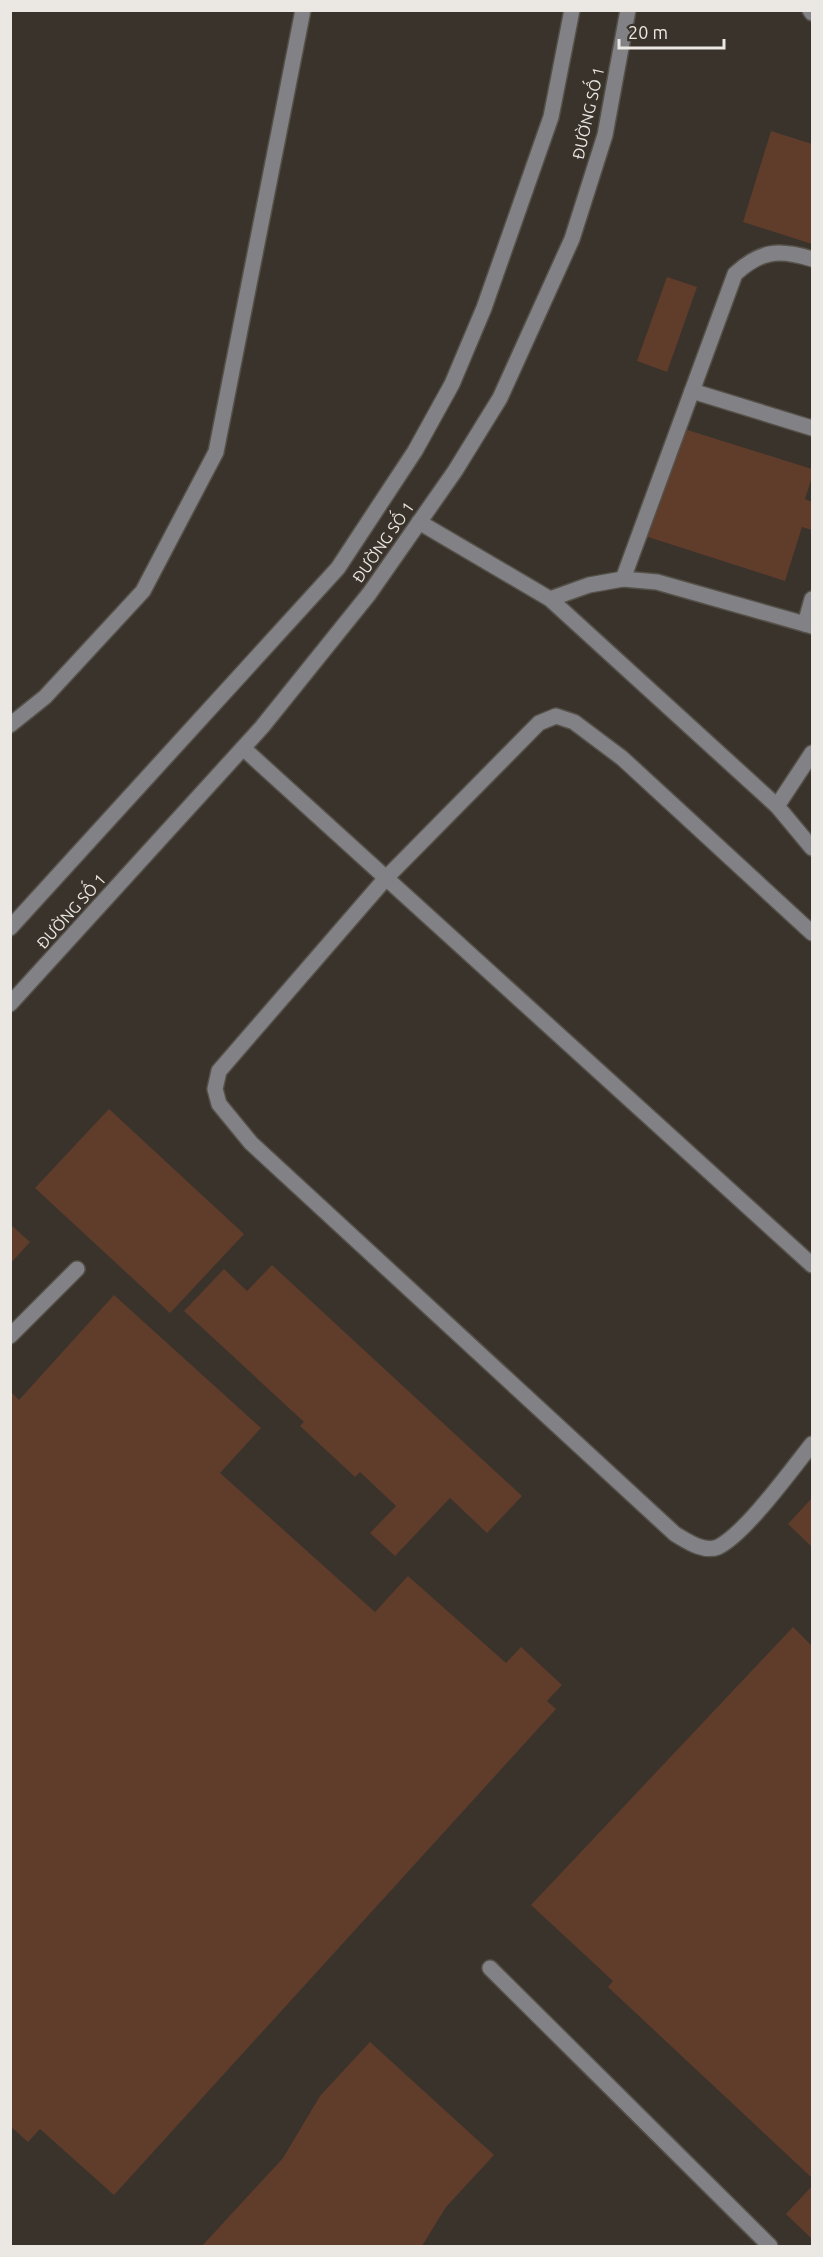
<svg xmlns="http://www.w3.org/2000/svg" width="823" height="2257" font-family="Ubuntu,sans-serif">
<rect width="100%" height="100%" fill="#39332b"/>
<g fill="#603c2b">
<path d="M 771,131 L 812,144 L 812,244 L 743,222 Z"/>
<path d="M 667,277 L 697,287 L 667,372 L 637,361 Z"/>
<path d="M 681,428 L 812,469 L 812,477 L 805,499 L 812,502 L 812,530 L 802,527 L 785,581 L 645,536 Z"/>
<path d="M 109,1109 L 244,1234 L 170,1313 L 35,1188 Z"/>
<path d="M 10,1224 L 30,1242 L 10,1264 Z"/>
<path d="M 272,1265 L 522,1496 L 487,1533 L 450,1498 L 395,1556 L 370,1533 L 396,1506 L 360,1472 L 355,1477 L 300,1426 L 304,1422 L 184,1311 L 224,1269 L 247,1291 Z"/>
<path d="M 114,1295 L 261,1428 L 220,1473 L 375,1612 L 408,1576 L 506,1663 L 521,1647 L 562,1685 L 547,1701 L 556,1709 L 114,2195 L 40,2129 L 28,2142 L 10,2126 L 10,1395 L 12,1393 L 19,1400 Z"/>
<path d="M 812,1498 L 812,1547 L 788,1524 Z"/>
<path d="M 793,1627 L 812,1646 L 812,2178 L 608,1987 L 613,1981 L 531,1905 Z"/>
<path d="M 370,2042 L 494,2155 L 446,2207 L 422,2246 L 202,2246 L 283,2158 L 320,2096 Z"/>
<path d="M 812,2186 L 812,2239 L 786,2214 Z"/>
</g>
<g fill="none" stroke-linecap="round" stroke-linejoin="round">
<defs>
<g id="minor">
<path d="M 810,10 L 812,13"/>
<path d="M 692,391 L 812,428"/>
<path d="M 419,522 L 550,599 L 777,806 L 812,848"/>
<path d="M 623,579 L 735,274 C 761,250 779,249 812,259"/>
<path d="M 550,599 L 589,585 L 623,579 L 657,582 L 812,626"/>
<path d="M 805,624 L 812,599"/>
<path d="M 10,725 L 45,697 L 143,591 L 216,452 L 303,10"/>
<path d="M 243,748 L 812,1265"/>
<path d="M 777,806 L 812,753"/>
<path d="M 10,928 L 338,568 L 415,451 L 452,384 L 484,308 L 551,117 L 572,10"/>
<path d="M 812,933 L 622,758 L 574,722 L 556,716 L 539,723 L 386,878 L 219,1071 L 215,1089 L 219,1104 L 251,1143 L 675,1534 C 687,1541 704,1553 718,1547 C 745,1534 792,1469 812,1444"/>
<path d="M 10,1004 L 262,727 L 369,594 L 455,471 L 500,398 L 572,239 L 605,135 L 628,10"/>
<path d="M 10,1336 L 77,1269"/>
<path d="M 490,1968 L 770,2246"/>
</g>
</defs>
<use href="#minor" stroke="#555048" stroke-width="18"/>
<use href="#minor" stroke="#818186" stroke-width="15"/>
</g>
<g text-anchor="middle" stroke-width="5" stroke-linejoin="round" paint-order="stroke">
<g font-size="16" fill="#ebe7e2" stroke="#39332b">
<text transform="translate(588 113) rotate(-77)" y="6">ĐƯỜNG SỐ 1</text>
<text transform="translate(383 542) rotate(-55)" y="6">ĐƯỜNG SỐ 1</text>
<text transform="translate(71 911) rotate(-48)" y="6">ĐƯỜNG SỐ 1</text>
</g>
</g>
<rect width="823" height="2257" fill="none" stroke="#ebe7e2" stroke-width="24"/>
<path d="M619 39v9h105v-9" fill="none" stroke="#ebe7e2" stroke-width="3"/>
<text x="628" y="39" font-size="18" fill="#ebe7e2" stroke="#39332b" stroke-width="4.5" paint-order="stroke">20 m</text>
</svg>
